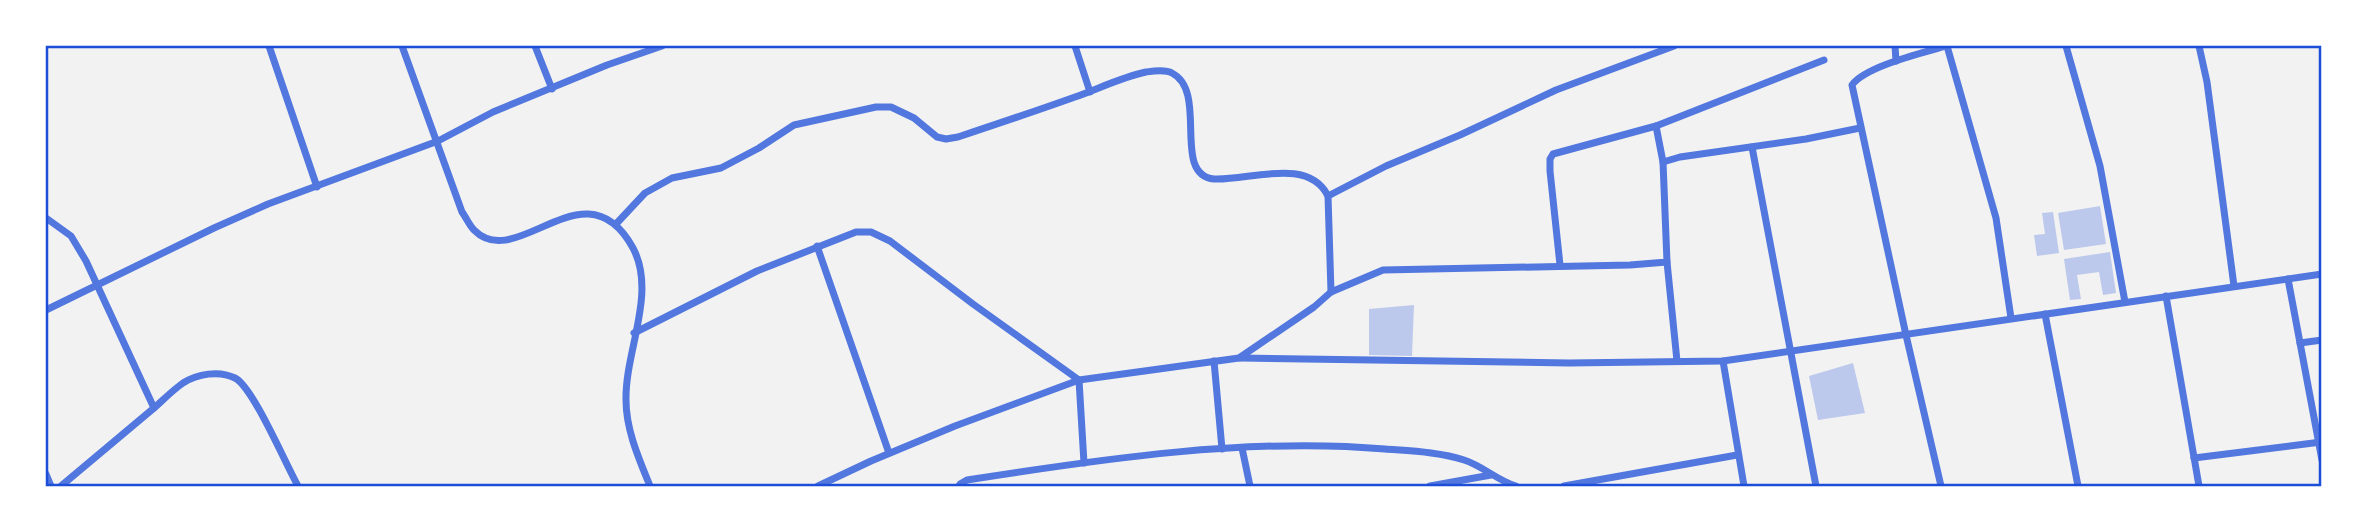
<svg xmlns="http://www.w3.org/2000/svg" width="2367" height="532" font-family="'Titillium Web',sans-serif">
<rect width="100%" height="100%" fill="#f2f2f2"/>
<g fill="#bdc9ec">
<path d="M 2100,206 L 2106,244 L 2064,250 L 2058,213 Z"/>
<path d="M 2053,212 L 2059,253 L 2037,256 L 2034,235 L 2045,234 L 2042,213 Z"/>
<path d="M 2110,252 L 2116,293 L 2103,295 L 2099,272 L 2077,275 L 2081,299 L 2070,300 L 2064,259 Z"/>
<path d="M 1414,305 L 1412,356 L 1369,355 L 1369,309 Z"/>
<path d="M 1853,363 L 1865,413 L 1818,420 L 1809,376 Z"/>
</g>
<g fill="none" stroke-linecap="round" stroke-linejoin="round">
<g stroke="#5277de" stroke-width="7">
<path d="M 269,46 L 317,187"/>
<path d="M 402,46 L 462,212 C 466,217 469,225 474,230 C 517,274 585,161 633,248 C 657,293 625,351 626,400 C 626,430 639,459 650,486"/>
<path d="M 535,46 L 552,89"/>
<path d="M 1075,46 L 1090,92"/>
<path d="M 1895,46 L 1896,61"/>
<path d="M 1947,46 L 1996,218 L 2011,318"/>
<path d="M 2066,46 L 2100,166 L 2125,302"/>
<path d="M 2199,46 L 2207,82 L 2234,286"/>
<path d="M 1752,147 L 1816,486"/>
<path d="M 1663,162 L 1656,126 L 1824,60"/>
<path d="M 1328,196 L 1386,166 L 1460,135 L 1556,90 L 1674,46"/>
<path d="M 46,218 L 71,236 L 86,261 L 154,408 C 163,400 173,390 183,383 C 197,374 219,370 235,378 C 253,387 286,465 298,486"/>
<path d="M 616,224 L 645,193 L 672,178 L 721,168 L 759,148 L 794,125 L 876,107 L 891,107 L 914,118 L 937,137 L 946,139 L 958,137 C 997,124 1036,111 1075,97 C 1098,89 1122,77 1146,72 C 1153,71 1165,69 1172,73 C 1209,92 1171,175 1214,179 C 1248,181 1308,156 1328,196 L 1331,292"/>
<path d="M 817,246 L 889,453"/>
<path d="M 1667,262 L 1677,361"/>
<path d="M 1560,265 L 1550,171 L 1550,159 L 1553,154 L 1656,126"/>
<path d="M 2288,279 L 2322,460"/>
<path d="M 2166,296 L 2199,486"/>
<path d="M 46,310 L 214,228 L 268,204 L 438,141 L 493,112 L 607,65 L 662,46"/>
<path d="M 2045,314 L 2078,486"/>
<path d="M 634,333 L 757,271 L 856,232 L 871,232 L 890,241 L 973,304 L 1079,380 L 1084,463"/>
<path d="M 2300,343 L 2322,340"/>
<path d="M 1240,358 L 1569,363 L 1723,361 L 2322,274"/>
<path d="M 1214,361 L 1222,449"/>
<path d="M 1723,361 L 1744,486"/>
<path d="M 1242,448 L 1250,486"/>
<path d="M 2194,458 L 2321,442"/>
<path d="M 46,474 L 51,486"/>
<path d="M 61,486 L 154,408"/>
<path d="M 818,486 L 871,461 L 955,426 L 1079,380 L 1239,358 L 1314,307 L 1331,292 L 1383,270 L 1630,265 L 1667,262 L 1663,162 L 1680,157 L 1806,139 L 1860,128"/>
<path d="M 959,486 L 960,484 L 967,480 C 1101,459 1250,437 1385,449 C 1411,451 1440,452 1464,460 C 1483,466 1498,481 1516,486"/>
<path d="M 1430,486 L 1491,475"/>
<path d="M 1564,486 L 1737,455"/>
<path d="M 1941,486 L 1906,335 L 1852,85 C 1866,66 1923,53 1946,46"/>
</g>
</g>
<rect width="2367" height="532" fill="none" stroke="#ffffff" stroke-width="94"/>
<rect x="47" y="47" width="2273" height="438" fill="none" stroke="#1d4ed8" stroke-width="2.5"/>
</svg>
